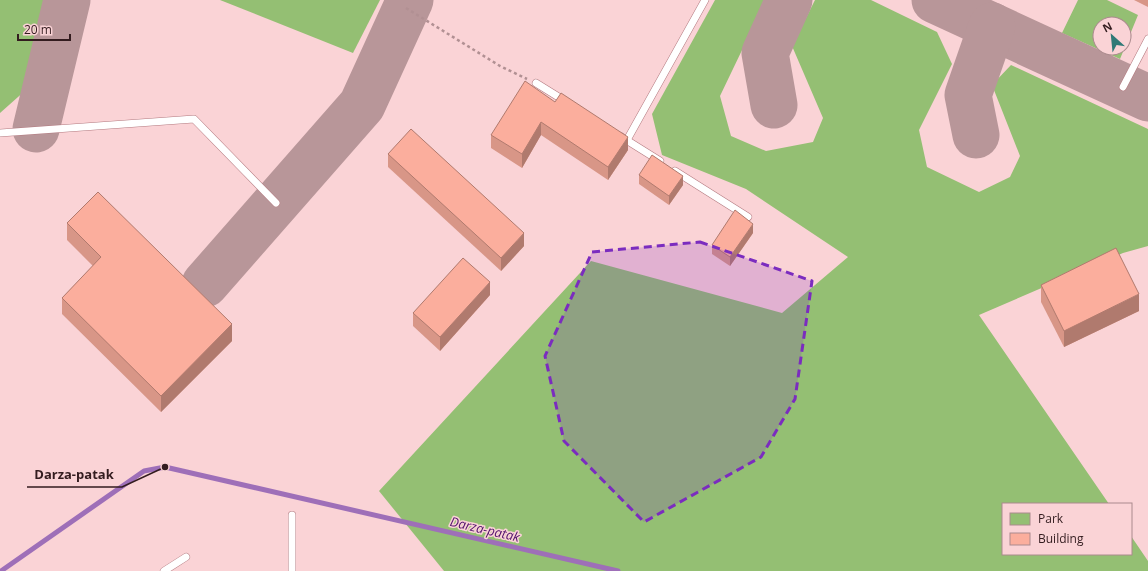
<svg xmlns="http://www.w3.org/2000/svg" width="1148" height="571" font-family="'Open Sans',sans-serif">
<rect width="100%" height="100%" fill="#fad3d6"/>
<g fill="#94bf73" fill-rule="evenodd">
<path d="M 0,0 L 52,0 L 36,81 L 0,113 Z"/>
<path d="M 220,0 L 380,0 L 353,53 Z"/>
<path d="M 715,0 L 766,0 L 720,96 L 731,136 L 766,151 L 813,142 L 823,118 L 792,46 L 815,0 L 871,0 L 937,32 L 952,64 L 919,130 L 927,167 L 979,192 L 1010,177 L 1020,156 L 992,85 L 1011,65 L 1148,129 L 1148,246 L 1123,253 L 979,315 L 1109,504 L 1003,504 L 1003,554 L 1131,554 L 1131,536 L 1148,561 L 1148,571 L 444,571 L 379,491 L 591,261 L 782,313 L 848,257 L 746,189 L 662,155 L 652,114 Z"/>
<path d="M 1078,0 L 1107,0 L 1138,15 L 1120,59 L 1062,33 ZM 1100,24 L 1124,24 L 1124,48 L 1100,48 Z"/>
</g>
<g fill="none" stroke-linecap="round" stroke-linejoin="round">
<path stroke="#9e6fb8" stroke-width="5" d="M 1,571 L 144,471 L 165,467 L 618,571"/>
<g stroke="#b89699" stroke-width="47">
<path d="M 935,0 L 1148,98"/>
<path d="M 774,105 L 765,53 L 789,0"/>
<path d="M 36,129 L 67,0"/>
<path d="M 976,135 L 968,95 L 992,26"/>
<path d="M 205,284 L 362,105 L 410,0"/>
</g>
<defs>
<g id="lane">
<path d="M 536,83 L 565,101"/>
<path d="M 1123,87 L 1148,39"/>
<path d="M 0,133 L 194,119 L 276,203"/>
<path d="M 620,136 L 660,161"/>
<path d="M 627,140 L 705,0"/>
<path d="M 675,171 L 748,217"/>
<path d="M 164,571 L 186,557"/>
<path d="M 292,571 L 292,515"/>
</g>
</defs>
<use href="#lane" stroke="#b3797f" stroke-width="8"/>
<path stroke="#b19093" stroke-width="2.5" stroke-dasharray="3 3" stroke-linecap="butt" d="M 406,8 L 500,66 L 527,79"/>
<use href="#lane" stroke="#fff" stroke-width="7"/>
</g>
<g fill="#d89687">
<path d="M 1134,0 L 1148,0 L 1148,7 Z"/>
<path d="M 555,102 L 628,150 L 608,180 L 541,135 L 522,168 L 491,148 L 491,135 Z"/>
<path d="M 388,154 L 524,246 L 501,271 L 388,167 Z"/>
<path d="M 639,175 L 683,185 L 669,205 L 639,184 Z"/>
<path d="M 67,223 L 232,341 L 161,412 L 62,314 L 62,298 L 93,266 L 67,240 Z"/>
<path d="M 753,233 L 730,266 L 712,254 L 712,245 Z"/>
<path d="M 1041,285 L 1139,311 L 1064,347 L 1041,302 Z"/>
<path d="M 490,295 L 440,351 L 413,326 L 413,313 Z"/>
</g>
<g fill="#b07a6e">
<path d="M 541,122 L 541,135 L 522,168 L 522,154 Z"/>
<path d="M 628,137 L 628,150 L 608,180 L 608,167 Z"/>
<path d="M 683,176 L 683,185 L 669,205 L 669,196 Z"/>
<path d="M 753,224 L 753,233 L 730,266 L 730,257 Z"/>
<path d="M 524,233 L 524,246 L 501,271 L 501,258 Z"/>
<path d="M 490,282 L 490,295 L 440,351 L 440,337 Z"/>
<path d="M 1139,294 L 1139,311 L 1064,347 L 1064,331 Z"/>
<path d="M 232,324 L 232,341 L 161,412 L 161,396 Z"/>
</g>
<g fill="#fbae9d" stroke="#b07a6e">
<path d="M 525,81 L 555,102 L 561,93 L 628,137 L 608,167 L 541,122 L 522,154 L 491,135 Z"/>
<path d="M 411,129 L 524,233 L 501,258 L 388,154 Z"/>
<path d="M 652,155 L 683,176 L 669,196 L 639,175 Z"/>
<path d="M 98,192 L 232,324 L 161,396 L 62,298 L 101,257 L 67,223 Z"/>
<path d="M 735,210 L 753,224 L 730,257 L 712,245 Z"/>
<path d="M 1116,248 L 1139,294 L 1064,331 L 1041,285 Z"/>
<path d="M 463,258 L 490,282 L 440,337 L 413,313 Z"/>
</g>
<path fill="#7b2cbf" fill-opacity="0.2" stroke="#7b2cbf" stroke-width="3" stroke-dasharray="8 5" stroke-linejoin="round" d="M 700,242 L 812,281 L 795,399 L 761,457 L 644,522 L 564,441 L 545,356 L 592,252 Z"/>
<g text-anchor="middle" stroke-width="3" stroke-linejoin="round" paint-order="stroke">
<g font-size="13" font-style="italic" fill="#51116c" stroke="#fad3d6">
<text transform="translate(485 529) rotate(13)" y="5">Darza-patak</text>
</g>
</g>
<path fill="none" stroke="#331c1f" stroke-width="1.5" d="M165 467L122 487H27"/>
<circle fill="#331c1f" stroke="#fad3d6" stroke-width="1.5" cx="165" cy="467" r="4"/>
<g font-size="13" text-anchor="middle" font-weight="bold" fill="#331c1f" stroke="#fad3d6" stroke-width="3" stroke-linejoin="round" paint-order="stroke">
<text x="74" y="479">Darza-patak</text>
</g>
<rect x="1002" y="503" width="130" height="52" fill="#fad3d6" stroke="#aa8a8d"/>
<rect x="1010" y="513" width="20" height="12" fill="#94bf73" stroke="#aa8a8d"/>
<text x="1038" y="523" font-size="12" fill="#331c1f">Park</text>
<rect x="1010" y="533" width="20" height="12" fill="#fbae9d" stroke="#aa8a8d"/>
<text x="1038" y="543" font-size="12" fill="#331c1f">Building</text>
<g transform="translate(1112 36) rotate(333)"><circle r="19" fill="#fad3d6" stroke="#aa8a8d"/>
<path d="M0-3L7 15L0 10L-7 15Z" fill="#307977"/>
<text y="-6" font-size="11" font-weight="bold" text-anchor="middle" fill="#331c1f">N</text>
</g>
<path d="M18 34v6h52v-6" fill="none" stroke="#331c1f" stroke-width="2"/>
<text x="24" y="34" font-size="12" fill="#331c1f" stroke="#fad3d6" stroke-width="3" paint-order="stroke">20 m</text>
</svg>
